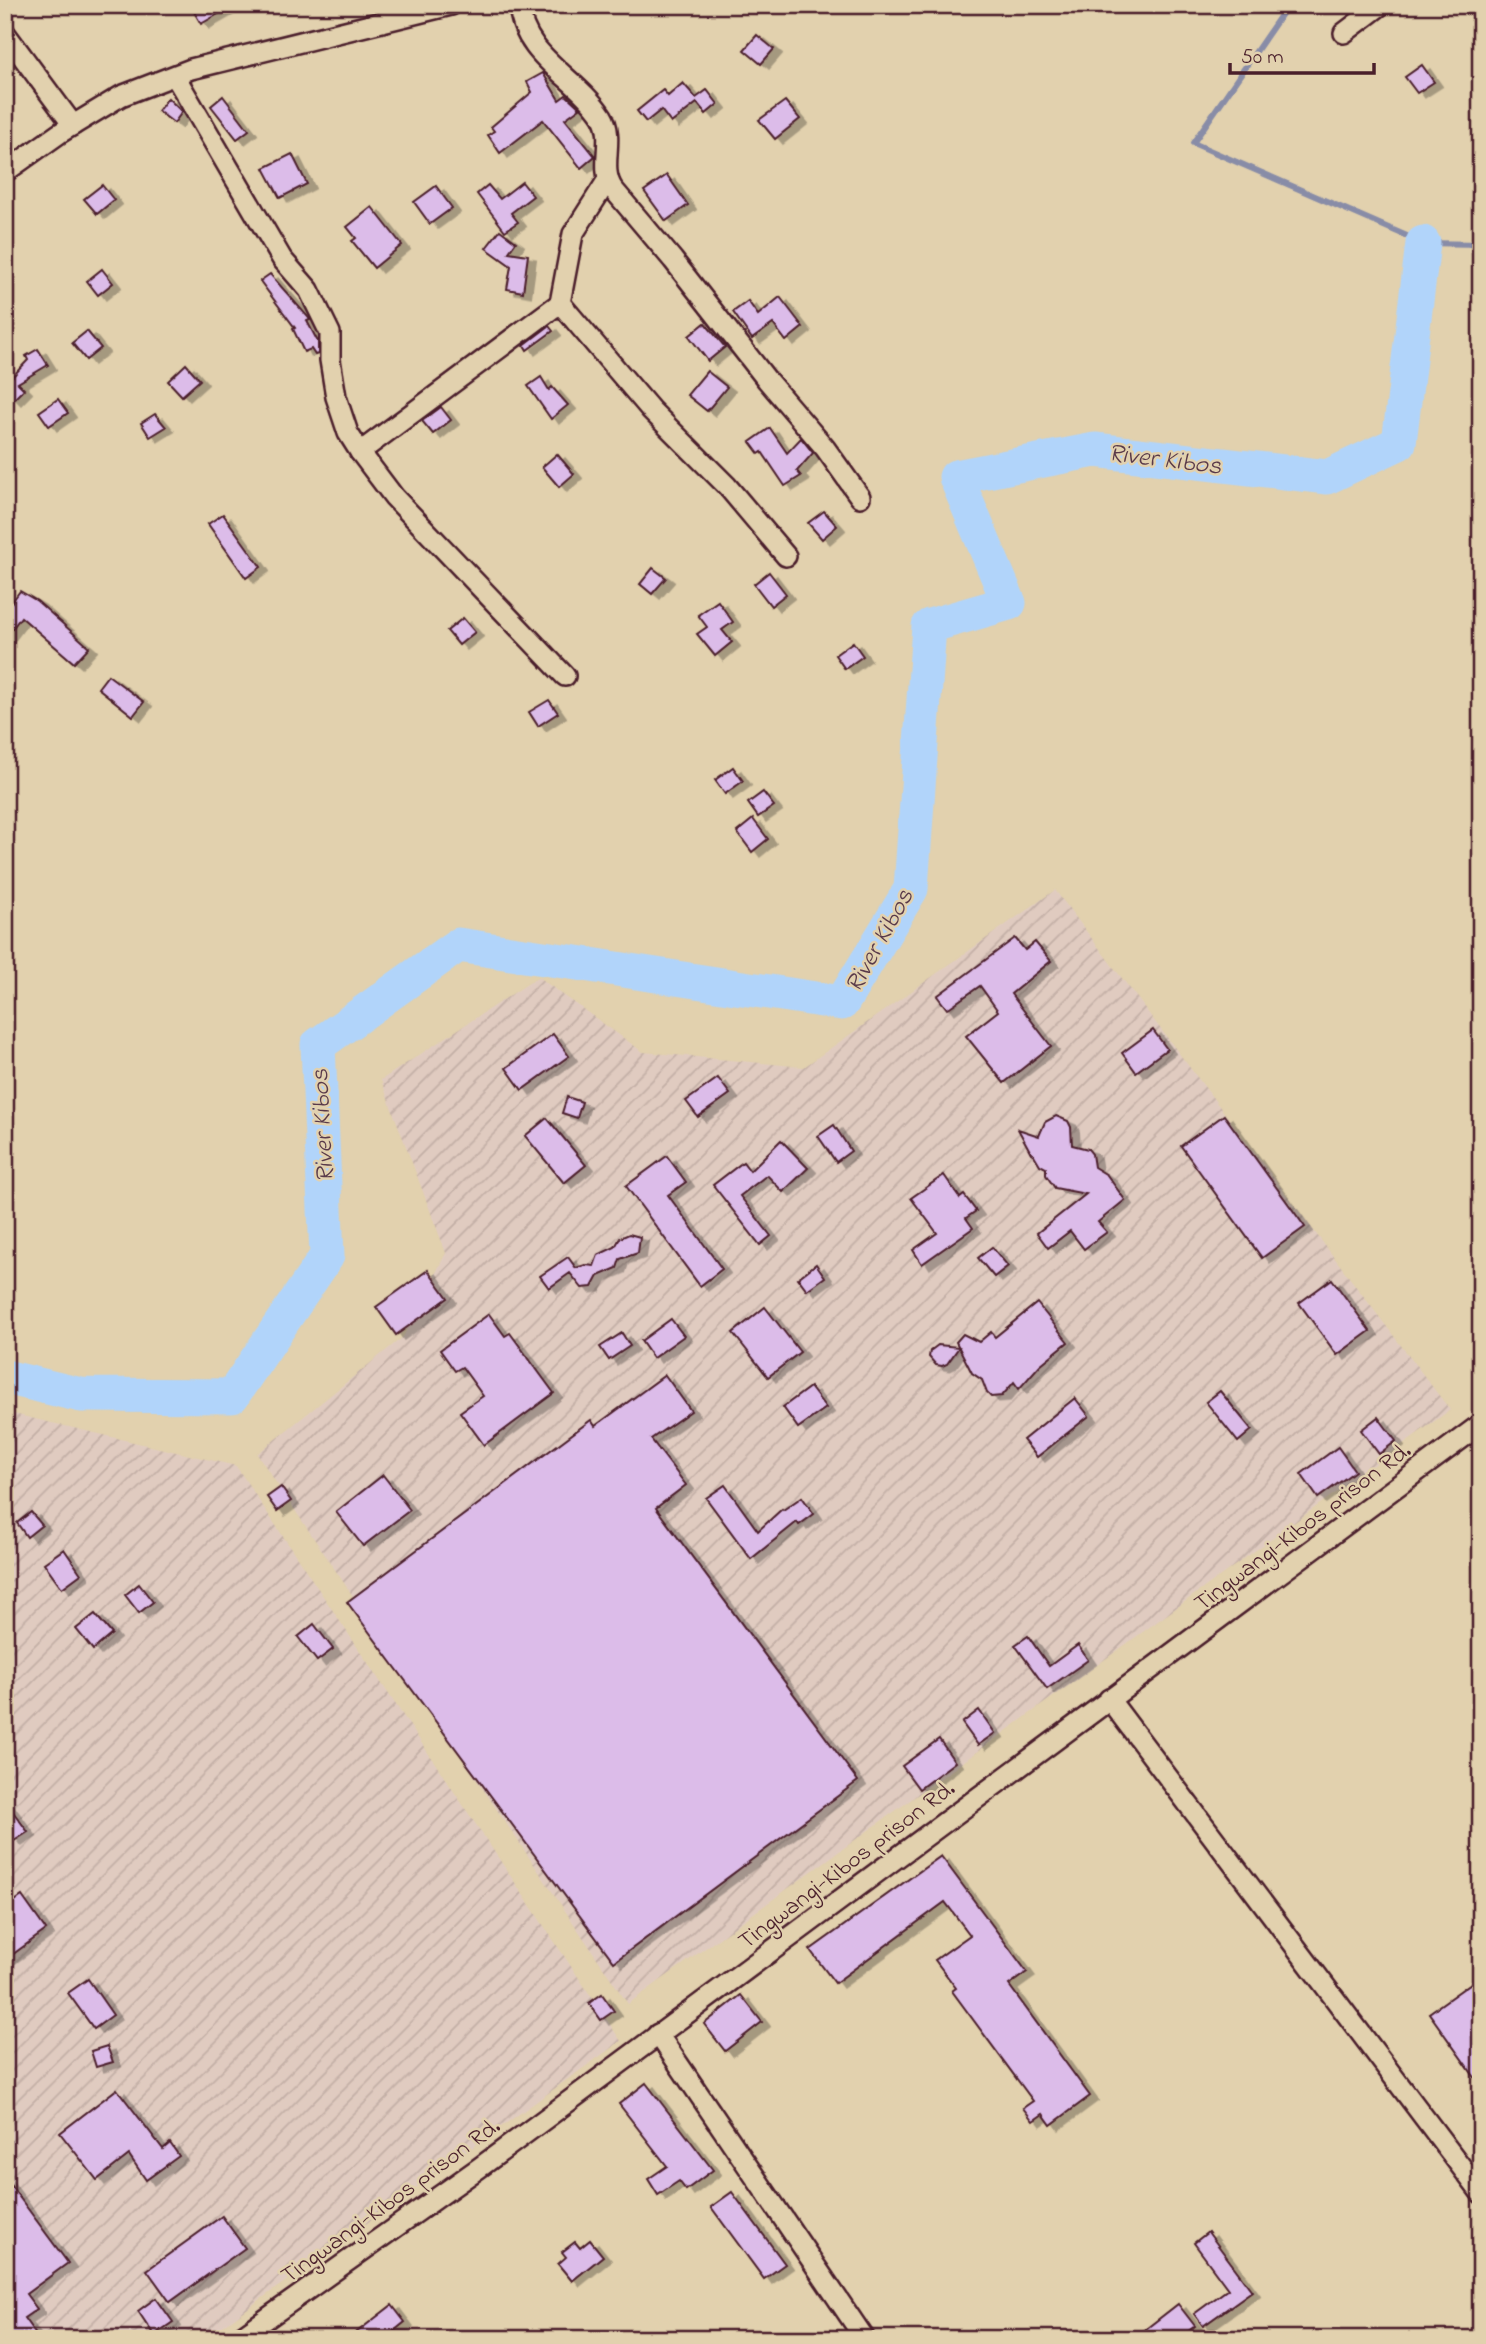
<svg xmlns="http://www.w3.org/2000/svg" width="1486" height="2344" font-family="'Indie Flower',sans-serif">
<defs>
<pattern id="industrial-furrows" width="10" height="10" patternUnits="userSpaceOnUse" patternTransform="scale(1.75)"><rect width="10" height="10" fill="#e0cbc0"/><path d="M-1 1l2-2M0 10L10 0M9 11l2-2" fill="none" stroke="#c2aea5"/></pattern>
<filter id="shadow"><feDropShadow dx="8" dy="4.5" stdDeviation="0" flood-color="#0004"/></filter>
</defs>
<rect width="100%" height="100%" fill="#e2d1ae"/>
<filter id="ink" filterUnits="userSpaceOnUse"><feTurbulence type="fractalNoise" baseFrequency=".0143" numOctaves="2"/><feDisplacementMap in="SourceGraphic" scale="14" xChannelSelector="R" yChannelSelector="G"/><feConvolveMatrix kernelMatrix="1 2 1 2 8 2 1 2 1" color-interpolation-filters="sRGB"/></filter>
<g filter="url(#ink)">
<g fill="url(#industrial-furrows)">
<path d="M 1055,890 L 1450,1410 L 628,2004 L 257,1454 L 403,1337 L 446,1253 L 381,1080 L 538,977 L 643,1052 L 804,1067 Z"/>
<path d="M 5,1412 L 236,1466 L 621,2041 L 205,2339 L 5,2339 Z"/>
</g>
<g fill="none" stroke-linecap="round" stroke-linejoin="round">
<path stroke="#888ca7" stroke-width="6" d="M 1288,5 L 1193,143 L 1423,243 L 1481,244"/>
<path stroke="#b1d4fa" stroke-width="35" d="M 5,1377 L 81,1395 L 232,1396 L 327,1256 L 318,1045 L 458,945 L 842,1003 L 911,889 L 929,626 L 1009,603 L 956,477 L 1095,450 L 1327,477 L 1399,443 L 1423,243"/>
</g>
<g fill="#dcbce9" stroke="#4a1f2b" stroke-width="2" filter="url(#shadow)">
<path d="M 190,5 L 234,5 L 201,24 Z"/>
<path d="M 757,35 L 774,49 L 761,64 L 744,50 Z"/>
<path d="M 1422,65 L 1434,82 L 1417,93 L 1405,77 Z"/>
<path d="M 543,73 L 559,100 L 566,95 L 580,108 L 565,119 L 595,156 L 581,168 L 543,120 L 500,153 L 488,135 L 494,131 L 491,127 L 532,92 L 527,82 Z"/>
<path d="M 683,83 L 696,98 L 707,90 L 718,104 L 706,114 L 697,103 L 671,123 L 661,110 L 646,122 L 637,111 L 663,90 L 668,96 Z"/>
<path d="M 223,96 L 249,130 L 237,139 L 211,106 Z"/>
<path d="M 168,98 L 182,112 L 174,123 L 158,111 Z"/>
<path d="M 785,101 L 800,119 L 775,139 L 759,120 Z"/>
<path d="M 292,154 L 307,184 L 280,198 L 264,168 Z"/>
<path d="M 667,175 L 688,205 L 666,221 L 644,191 Z"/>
<path d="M 522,182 L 533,196 L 511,213 L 518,222 L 505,231 L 477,194 L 488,185 L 500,199 Z"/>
<path d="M 102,185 L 114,200 L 97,214 L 84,199 Z"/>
<path d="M 436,186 L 452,208 L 430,224 L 414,202 Z"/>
<path d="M 372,207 L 402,245 L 374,268 L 352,241 L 356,238 L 347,227 Z"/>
<path d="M 500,230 L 516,242 L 509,252 L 528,255 L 523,292 L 507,289 L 511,266 L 486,248 Z"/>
<path d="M 102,269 L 113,283 L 98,295 L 87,281 Z"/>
<path d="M 270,274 L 308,317 L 310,320 L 307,321 L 318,342 L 318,354 L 315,355 L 311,349 L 304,352 L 293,329 L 295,328 L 260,281 Z"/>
<path d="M 780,297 L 803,327 L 786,341 L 773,324 L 752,339 L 733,312 L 748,301 L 758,315 Z"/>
<path d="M 705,323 L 725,347 L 708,361 L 689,336 Z"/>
<path d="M 549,326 L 553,331 L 527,350 L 524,345 Z"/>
<path d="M 87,331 L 101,348 L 86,360 L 72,343 Z"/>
<path d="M 38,349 L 48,365 L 18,383 L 24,389 L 13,400 L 5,392 L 5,370 L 12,377 L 28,360 L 26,356 Z"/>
<path d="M 186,364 L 200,380 L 182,396 L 168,381 Z"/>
<path d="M 707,371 L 727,387 L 707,411 L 687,395 Z"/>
<path d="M 541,377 L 549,390 L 552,387 L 568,405 L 551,419 L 528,386 Z"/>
<path d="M 58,399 L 68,413 L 49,426 L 39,412 Z"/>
<path d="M 441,407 L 451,420 L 433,434 L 422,421 Z"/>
<path d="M 155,414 L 166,427 L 150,437 L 141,423 Z"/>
<path d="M 770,428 L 787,453 L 801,438 L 813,453 L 797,471 L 801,476 L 785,486 L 762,452 L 759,454 L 750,442 Z"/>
<path d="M 557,454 L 574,474 L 559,487 L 542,467 Z"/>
<path d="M 824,511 L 837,526 L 822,539 L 808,523 Z"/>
<path d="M 223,514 L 261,567 L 246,578 L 208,524 Z"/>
<path d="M 653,568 L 666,578 L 652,594 L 640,584 Z"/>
<path d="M 769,572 L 786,594 L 771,606 L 754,584 Z"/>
<path d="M 20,591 L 37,601 L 89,647 L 74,663 L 21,617 L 5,638 L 5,611 Z"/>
<path d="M 718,601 L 733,622 L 722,630 L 732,642 L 715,656 L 697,634 L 707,627 L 698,615 Z"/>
<path d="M 463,618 L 475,632 L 459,645 L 447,631 Z"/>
<path d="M 853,642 L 863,656 L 845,669 L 835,655 Z"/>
<path d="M 108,675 L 144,702 L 133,716 L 98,688 Z"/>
<path d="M 549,700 L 558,713 L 538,726 L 529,712 Z"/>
<path d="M 733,767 L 743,781 L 725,794 L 715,780 Z"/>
<path d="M 763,792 L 774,806 L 758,817 L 748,803 Z"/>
<path d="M 753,819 L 768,839 L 752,852 L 737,832 Z"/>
<path d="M 1015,938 L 1025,950 L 1035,942 L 1051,961 L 1011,994 L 1051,1046 L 1004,1083 L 966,1036 L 998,1011 L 980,986 L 947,1009 L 937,996 Z"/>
<path d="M 1153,1030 L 1167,1049 L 1136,1072 L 1122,1053 Z"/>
<path d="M 553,1034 L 569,1056 L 522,1090 L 506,1068 Z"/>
<path d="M 718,1078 L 730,1094 L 698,1117 L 686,1101 Z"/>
<path d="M 567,1097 L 582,1102 L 577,1118 L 562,1113 Z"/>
<path d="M 1224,1115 L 1305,1227 L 1262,1258 L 1181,1146 Z"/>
<path d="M 1056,1116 L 1068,1121 L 1071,1127 L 1072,1145 L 1088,1149 L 1092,1154 L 1094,1167 L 1107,1175 L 1125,1200 L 1098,1222 L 1107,1232 L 1084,1249 L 1070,1231 L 1048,1248 L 1037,1233 L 1086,1194 L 1055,1188 L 1046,1175 L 1046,1168 L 1040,1165 L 1034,1155 L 1031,1153 L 1018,1129 L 1039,1136 L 1045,1122 Z"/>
<path d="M 547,1118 L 586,1165 L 564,1183 L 525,1136 Z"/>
<path d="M 834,1125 L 851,1151 L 836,1162 L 818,1136 Z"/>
<path d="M 781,1140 L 808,1168 L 783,1192 L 767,1175 L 740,1196 L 771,1236 L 760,1245 L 713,1185 L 743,1162 L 750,1171 Z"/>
<path d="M 667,1156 L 686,1182 L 668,1195 L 722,1269 L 700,1286 L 626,1186 Z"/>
<path d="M 944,1175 L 960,1198 L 964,1195 L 976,1211 L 966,1218 L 973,1228 L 922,1264 L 913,1250 L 937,1233 L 911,1198 Z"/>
<path d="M 629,1234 L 640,1237 L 638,1253 L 620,1259 L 617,1268 L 598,1276 L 592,1287 L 582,1288 L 570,1273 L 549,1288 L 540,1276 L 568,1257 L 576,1268 L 585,1265 L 594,1266 L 598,1255 L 615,1247 L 620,1238 Z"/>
<path d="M 992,1247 L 1008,1266 L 994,1277 L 978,1258 Z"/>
<path d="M 816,1264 L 825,1277 L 807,1290 L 798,1278 Z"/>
<path d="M 428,1270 L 448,1298 L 396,1335 L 376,1307 Z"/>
<path d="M 1332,1279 L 1370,1331 L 1337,1355 L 1299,1303 Z"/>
<path d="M 1037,1303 L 1068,1342 L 1040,1365 L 1019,1389 L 1014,1382 L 1002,1396 L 991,1397 L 987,1393 L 982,1380 L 972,1373 L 956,1342 L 963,1334 L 979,1342 L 991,1332 L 995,1337 Z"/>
<path d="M 765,1307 L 800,1352 L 768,1377 L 733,1333 Z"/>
<path d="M 489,1314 L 505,1336 L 510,1333 L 554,1393 L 484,1445 L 460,1412 L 483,1396 L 462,1367 L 455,1371 L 440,1350 Z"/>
<path d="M 671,1319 L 684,1336 L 653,1358 L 641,1341 Z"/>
<path d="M 622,1333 L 630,1346 L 609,1360 L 600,1347 Z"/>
<path d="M 938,1345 L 959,1347 L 947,1364 L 942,1366 L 936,1365 L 929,1357 L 930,1351 Z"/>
<path d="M 665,1375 L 691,1411 L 651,1439 L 686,1485 L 656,1508 L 858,1781 L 614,1962 L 347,1602 L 591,1420 L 595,1426 Z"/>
<path d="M 810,1387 L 826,1408 L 798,1428 L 783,1407 Z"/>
<path d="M 1220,1391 L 1252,1430 L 1238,1442 L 1206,1402 Z"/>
<path d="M 1075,1398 L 1089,1416 L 1037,1457 L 1023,1440 Z"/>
<path d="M 1378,1417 L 1396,1441 L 1379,1454 L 1361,1430 Z"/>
<path d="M 1338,1447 L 1355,1471 L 1318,1498 L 1301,1474 Z"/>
<path d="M 383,1475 L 410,1510 L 363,1546 L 336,1512 Z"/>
<path d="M 725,1485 L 758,1531 L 782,1509 L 783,1510 L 802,1497 L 814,1514 L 799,1525 L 797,1522 L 751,1559 L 706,1498 Z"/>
<path d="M 281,1487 L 291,1501 L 277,1511 L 267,1497 Z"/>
<path d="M 31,1512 L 42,1525 L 27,1537 L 17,1523 Z"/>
<path d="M 64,1549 L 81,1574 L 62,1588 L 44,1563 Z"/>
<path d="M 139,1584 L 153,1602 L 139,1613 L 125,1595 Z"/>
<path d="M 95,1614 L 112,1634 L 93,1650 L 76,1629 Z"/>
<path d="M 314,1624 L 333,1649 L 317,1661 L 298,1637 Z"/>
<path d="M 1028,1636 L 1049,1666 L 1078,1645 L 1088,1660 L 1047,1689 L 1015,1645 Z"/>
<path d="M 979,1710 L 995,1733 L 978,1745 L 962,1723 Z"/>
<path d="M 939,1739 L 955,1762 L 919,1789 L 902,1766 Z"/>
<path d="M 5,1801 L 28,1832 L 14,1841 L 5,1829 Z"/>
<path d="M 941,1856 L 1027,1972 L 1009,1985 L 1090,2096 L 1051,2125 L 1043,2114 L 1033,2121 L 1023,2108 L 1033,2101 L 952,1991 L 956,1988 L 935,1960 L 970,1935 L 945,1902 L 835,1983 L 810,1950 Z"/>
<path d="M 22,1896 L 46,1930 L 5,1960 L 5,1908 Z"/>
<path d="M 1481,1976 L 1481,2086 L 1429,2013 Z"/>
<path d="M 88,1979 L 113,2015 L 94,2029 L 68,1993 Z"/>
<path d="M 602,1994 L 614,2011 L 601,2020 L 589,2003 Z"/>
<path d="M 741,1995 L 762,2022 L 725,2051 L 704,2024 Z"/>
<path d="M 107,2046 L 113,2062 L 96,2067 L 91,2051 Z"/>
<path d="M 646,2083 L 713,2170 L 686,2190 L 679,2181 L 658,2195 L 648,2179 L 667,2166 L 619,2104 Z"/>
<path d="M 117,2089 L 163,2149 L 170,2143 L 179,2156 L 146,2180 L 129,2155 L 97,2180 L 60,2133 Z"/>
<path d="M 5,2178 L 68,2263 L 26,2294 L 37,2309 L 24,2318 L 39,2339 L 5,2339 Z"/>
<path d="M 732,2192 L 785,2264 L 764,2279 L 711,2207 Z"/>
<path d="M 222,2216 L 245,2248 L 170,2302 L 147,2270 Z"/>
<path d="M 1208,2232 L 1252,2291 L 1203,2326 L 1194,2314 L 1228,2289 L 1194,2243 Z"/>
<path d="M 590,2240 L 603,2256 L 572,2281 L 558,2264 L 566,2257 L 562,2252 L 575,2242 L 580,2248 Z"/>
<path d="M 156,2298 L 173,2322 L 154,2335 L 138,2311 Z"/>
<path d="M 1178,2304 L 1195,2326 L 1178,2339 L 1133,2339 Z"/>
<path d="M 392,2305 L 405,2322 L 384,2339 L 348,2339 Z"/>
</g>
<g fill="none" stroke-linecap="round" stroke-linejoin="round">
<defs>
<g id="minor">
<path d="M 519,5 C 523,57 576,76 602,116 C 616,139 598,167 613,189 L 673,260 L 767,380 L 825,448 L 860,497"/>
<path d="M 5,33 L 73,125"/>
<path d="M 1344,33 L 1381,5"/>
<path d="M 175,76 L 282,259 L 309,290 L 330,333 L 330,360 L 336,397 L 348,433 L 360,452 L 394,497 L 565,676"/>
<path d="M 5,172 L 60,133 L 121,96 L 191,69 L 451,5"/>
<path d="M 560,303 L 651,410 L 727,486 L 786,556"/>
<path d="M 360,452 L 560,303 L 573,234 L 607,181"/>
<path d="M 1109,1699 L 1481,2193"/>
<path d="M 658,2034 L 865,2339"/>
<path d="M 238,2339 L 479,2168 L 1481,1424"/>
</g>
</defs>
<use href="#minor" stroke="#4a1f2b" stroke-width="24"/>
<use href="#minor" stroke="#e2d1ae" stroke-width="19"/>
</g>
</g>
<g text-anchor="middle" stroke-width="5" stroke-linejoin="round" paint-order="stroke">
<g font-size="24" fill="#4a1f2b" stroke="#e2d1ae">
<text transform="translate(1302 1526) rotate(-37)" y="8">Tingwangi-Kibos prison Rd.</text>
<text transform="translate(846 1864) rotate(-37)" y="8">Tingwangi-Kibos prison Rd.</text>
<text transform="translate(390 2200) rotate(-36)" y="8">Tingwangi-Kibos prison Rd.</text>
</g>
<g font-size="26" font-style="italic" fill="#593a4a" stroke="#e2d1ae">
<text transform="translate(1165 458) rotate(7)" y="9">River Kibos</text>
<text transform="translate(878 940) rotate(-61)" y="9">River Kibos</text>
<text transform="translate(321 1126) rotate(-93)" y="9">River Kibos</text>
</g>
</g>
<rect width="1486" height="2344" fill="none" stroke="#e2d1ae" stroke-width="28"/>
<rect x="14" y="14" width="1458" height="2316" fill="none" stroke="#4a1f2b" stroke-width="2.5" filter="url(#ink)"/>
<path d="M1230 63v10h144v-10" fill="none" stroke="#4a1f2b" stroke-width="3.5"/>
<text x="1241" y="63" font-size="21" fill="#4a1f2b" stroke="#e2d1ae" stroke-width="5" paint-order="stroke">50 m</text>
</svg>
